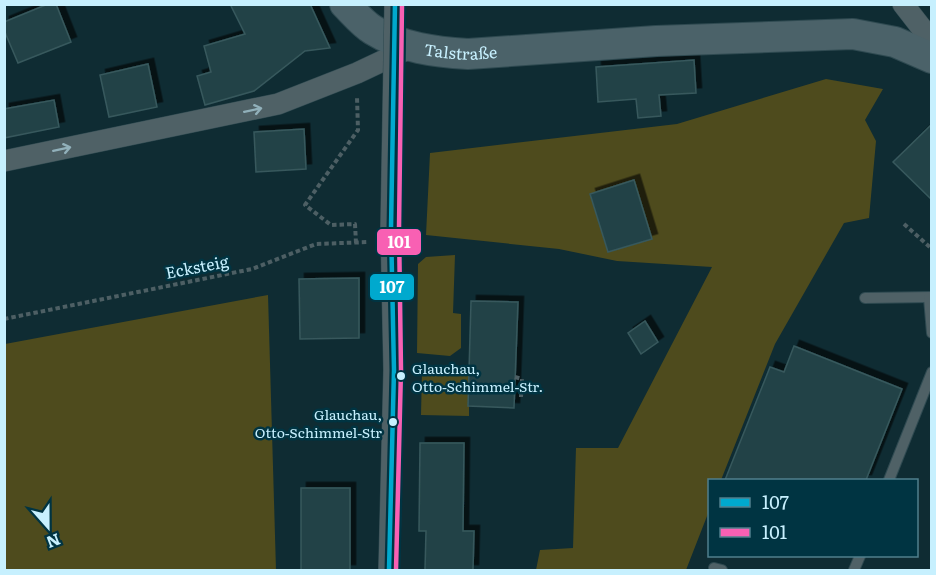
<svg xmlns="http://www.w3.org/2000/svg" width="936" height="575" font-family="Literata,serif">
<defs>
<filter id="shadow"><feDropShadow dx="5.5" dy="-5.5" stdDeviation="0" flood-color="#0009"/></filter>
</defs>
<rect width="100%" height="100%" fill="#0f2c33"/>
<g fill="#4e4b1d">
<path d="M 826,79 L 883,89 L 865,120 L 876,141 L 869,218 L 844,223 L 775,344 L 721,480 L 710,480 L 709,511 L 686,570 L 536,570 L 540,550 L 573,548 L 576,448 L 618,448 L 712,267 L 617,261 L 559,249 L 426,235 L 430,153 L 677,124 Z"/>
<path d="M 455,255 L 453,313 L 461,314 L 461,348 L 450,356 L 417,353 L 418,264 L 426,257 Z"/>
<path d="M 268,295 L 276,570 L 5,570 L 5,344 Z"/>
<path d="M 422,370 L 469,370 L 469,416 L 421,415 Z"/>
</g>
<g fill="#244347" stroke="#37595d" stroke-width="1.5" filter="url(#shadow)">
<path d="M 48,4 L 56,4 L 71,42 L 18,63 L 4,30 L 4,22 Z"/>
<path d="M 230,4 L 310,4 L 330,48 L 305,51 L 254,91 L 205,105 L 197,76 L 211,72 L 204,46 L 245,34 Z"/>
<path d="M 694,60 L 696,93 L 659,95 L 661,116 L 638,118 L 636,99 L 598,102 L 596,67 Z"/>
<path d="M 148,64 L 157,107 L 109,117 L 100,75 Z"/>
<path d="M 54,100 L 59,127 L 4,138 L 4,109 Z"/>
<path d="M 932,124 L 932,200 L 893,162 Z"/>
<path d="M 304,129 L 306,169 L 256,172 L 254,132 Z"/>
<path d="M 634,180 L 652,239 L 608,252 L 590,194 Z"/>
<path d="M 359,278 L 359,338 L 300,339 L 299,279 Z"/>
<path d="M 471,301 L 518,302 L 514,408 L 468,406 Z"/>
<path d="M 645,321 L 658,342 L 641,354 L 628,333 Z"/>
<path d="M 794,346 L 902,389 L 866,480 L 725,480 L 770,367 L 784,372 Z"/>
<path d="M 420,443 L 464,443 L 463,531 L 474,531 L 473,570 L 425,570 L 426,531 L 419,531 Z"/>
<rect x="301" y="488" width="49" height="82"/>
</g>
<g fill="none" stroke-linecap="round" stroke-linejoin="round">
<defs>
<g id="lane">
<path d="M 865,298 L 932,297"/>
<path d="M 929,298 L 932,333"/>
<path d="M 889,480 L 932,372"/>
<path d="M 714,568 L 722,570"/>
<path d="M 854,570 L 860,556"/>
</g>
<g id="street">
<path d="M 903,4 L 924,31 L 932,45"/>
<path d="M 4,161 L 278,104 L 357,73 L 410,48"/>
<path d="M 389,570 L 394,370 L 391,228"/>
</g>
<g id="secondary">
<path id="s1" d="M 345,4 C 354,13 363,24 373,30 C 402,48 435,52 468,54 L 656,41 L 853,34 L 895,42 L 932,58"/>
</g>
</defs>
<use href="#lane" stroke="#2f4a51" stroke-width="12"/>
<use href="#street" stroke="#2f4a51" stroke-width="22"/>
<use href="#secondary" stroke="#2f4a51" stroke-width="32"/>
<g stroke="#4d5f64" stroke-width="4" stroke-dasharray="4.5 3" stroke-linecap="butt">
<path d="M 904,224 L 932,249"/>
<path d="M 356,243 L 355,224 L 331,225 L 305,205 L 358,130 L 357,97"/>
<path d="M 4,319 L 252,269 L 316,244 L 369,242"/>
<path d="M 416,370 L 469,370"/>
<path d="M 515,377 L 522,379 L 521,397"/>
</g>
<use href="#lane" stroke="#4f6166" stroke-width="10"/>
<use href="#street" stroke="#4f6166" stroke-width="21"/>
<use href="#secondary" stroke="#4b6269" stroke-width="30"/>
<defs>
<path id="street-bridge" d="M 391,228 L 395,4"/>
</defs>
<use href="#street-bridge" stroke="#2f4a51" stroke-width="22" stroke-linecap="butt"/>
<use href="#street-bridge" stroke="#4f6166" stroke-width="21"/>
<defs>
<path id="bus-1" d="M 389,570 L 394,370 L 391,228 L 395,4"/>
<path id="bus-2" d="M 396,570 L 401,370 L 399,228 L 402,4"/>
</defs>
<use href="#bus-1" stroke="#003442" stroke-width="9"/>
<use href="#bus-2" stroke="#003442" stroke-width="9"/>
<use href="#bus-1" stroke="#00a9ce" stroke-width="4.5"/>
<use href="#bus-2" stroke="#f860b3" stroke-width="4.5"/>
</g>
<defs><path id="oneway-shaft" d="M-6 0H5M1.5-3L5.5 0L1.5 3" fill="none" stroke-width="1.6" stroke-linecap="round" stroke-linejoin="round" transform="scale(1.5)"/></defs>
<g stroke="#91b0ba">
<use href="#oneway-shaft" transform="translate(253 110) rotate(-12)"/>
<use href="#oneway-shaft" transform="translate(62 149) rotate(-12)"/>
</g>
<g fill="#c7f0fe" stroke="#003442" stroke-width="2">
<circle cx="401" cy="376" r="5"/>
<circle cx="393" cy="422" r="5"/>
</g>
<g text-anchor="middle" stroke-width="5" stroke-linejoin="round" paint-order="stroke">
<g font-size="14" fill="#c7f0fe" stroke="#003442" text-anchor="start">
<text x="412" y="374">Glauchau,<tspan x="412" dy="18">Otto-Schimmel-Str.</tspan></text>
<text x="382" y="420" text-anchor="end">Glauchau,<tspan x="382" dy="18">Otto-Schimmel-Str</tspan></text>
</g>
<g font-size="16" fill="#c7f0fe" stroke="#003442">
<text dy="6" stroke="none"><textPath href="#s1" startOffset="130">Talstraße</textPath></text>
<text transform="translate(197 267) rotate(-11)" y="6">Ecksteig</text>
</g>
</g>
<g stroke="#003442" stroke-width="2">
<rect x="376" y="228" width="46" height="28" rx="6" fill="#f860b3"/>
<rect x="369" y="273" width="46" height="28" rx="6" fill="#00a9ce"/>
</g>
<g font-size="16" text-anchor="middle" font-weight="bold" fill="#fff">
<text x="399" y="248">101</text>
<text x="392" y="293">107</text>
</g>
<rect width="936" height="575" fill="none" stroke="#c7f0fe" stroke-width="12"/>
<rect x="708" y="479" width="210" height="78" fill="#003442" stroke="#507f8d" stroke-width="1.5"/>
<rect x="720" y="498" width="30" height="9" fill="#00a9ce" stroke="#507f8d" stroke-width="1.5"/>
<text x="762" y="509" font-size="18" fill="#c7f0fe">107</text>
<rect x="720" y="528" width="30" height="9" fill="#f860b3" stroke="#507f8d" stroke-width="1.5"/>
<text x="762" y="539" font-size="18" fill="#c7f0fe">101</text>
<g transform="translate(48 527) rotate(159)" stroke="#003442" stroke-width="4.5" paint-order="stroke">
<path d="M0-4.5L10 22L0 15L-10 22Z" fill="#c7f0fe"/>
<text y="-9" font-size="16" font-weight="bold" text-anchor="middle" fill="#c7f0fe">N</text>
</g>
</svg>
